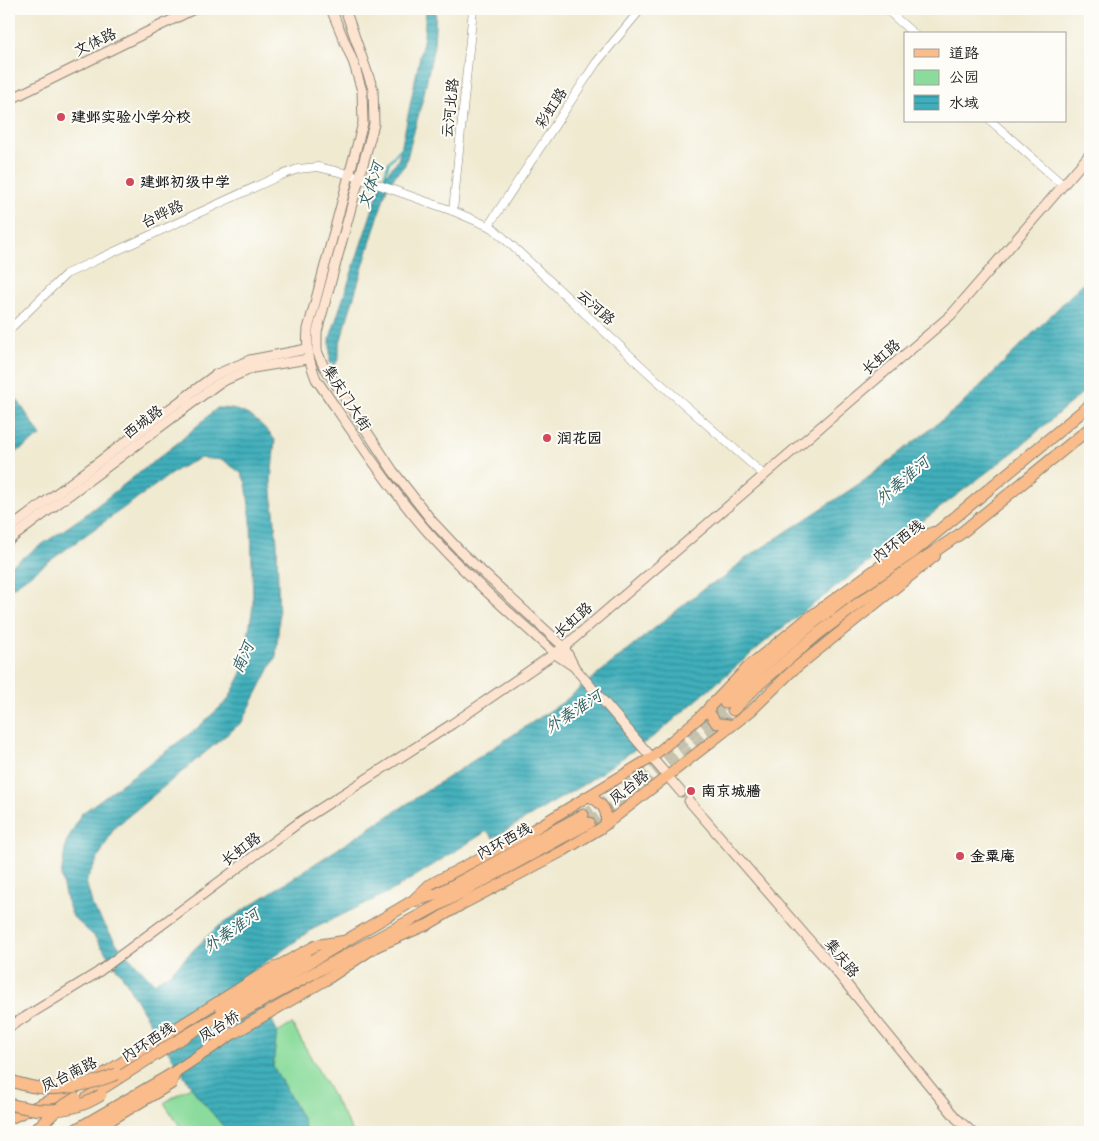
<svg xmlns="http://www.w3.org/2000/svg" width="1099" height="1141" font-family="'Balsamiq Sans','LXGW WenKai TC',sans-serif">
<defs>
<pattern id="water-rules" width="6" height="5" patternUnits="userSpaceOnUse" patternTransform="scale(1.25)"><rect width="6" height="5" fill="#40afbb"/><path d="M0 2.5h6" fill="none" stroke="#358e97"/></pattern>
</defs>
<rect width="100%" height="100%" fill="#fdfcf7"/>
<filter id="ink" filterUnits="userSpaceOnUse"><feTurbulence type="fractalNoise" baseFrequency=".02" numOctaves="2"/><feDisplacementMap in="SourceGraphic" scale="10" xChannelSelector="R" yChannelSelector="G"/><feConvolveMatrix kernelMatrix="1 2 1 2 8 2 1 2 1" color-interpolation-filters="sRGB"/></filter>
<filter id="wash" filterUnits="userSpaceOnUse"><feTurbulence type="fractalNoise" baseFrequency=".0096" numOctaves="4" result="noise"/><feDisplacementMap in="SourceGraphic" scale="20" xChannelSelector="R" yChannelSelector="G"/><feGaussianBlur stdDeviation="1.12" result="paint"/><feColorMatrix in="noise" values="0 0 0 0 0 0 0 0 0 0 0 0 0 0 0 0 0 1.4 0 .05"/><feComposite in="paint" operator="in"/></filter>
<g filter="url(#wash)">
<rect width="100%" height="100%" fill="#f0ead1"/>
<path fill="#8bdc9c" stroke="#547c5c" d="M 292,1024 L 353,1132 L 184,1132 L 164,1103 Z"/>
<g fill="url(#water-rules)" stroke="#2e666c">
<path d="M 426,9 L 436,9 L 434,45 L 424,94 L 405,165 L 388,184 L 339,346 L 339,358 L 335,365 L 330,363 L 330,338 L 383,178 L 398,160 L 401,150 L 424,36 Z"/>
<path d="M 1090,276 L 1090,386 L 1016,450 L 773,635 L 657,734 L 586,783 L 493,838 L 487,831 L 395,889 L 313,929 L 250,973 L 277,1031 L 273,1066 L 303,1120 L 306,1132 L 228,1132 L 196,1094 L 141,1009 L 125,980 L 94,936 L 73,917 L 66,899 L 61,877 L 66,843 L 81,814 L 196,729 L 228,700 L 242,673 L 253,606 L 251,520 L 246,483 L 241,473 L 223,460 L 200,458 L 178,469 L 9,590 L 9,567 L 81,518 L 180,441 L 217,408 C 245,408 258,419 275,440 L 271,481 L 277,543 L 279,623 L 276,656 L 242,722 L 114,828 L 86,881 L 93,907 L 117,944 L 154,983 L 171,972 L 216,928 L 562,703 L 707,586 L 724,578 L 742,561 L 865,480 L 961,405 Z"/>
<path d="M 9,387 L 41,436 L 9,457 Z"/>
</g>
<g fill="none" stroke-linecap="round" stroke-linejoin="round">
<path stroke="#40afbb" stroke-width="2" d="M 382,183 L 389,162 L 401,148"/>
</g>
</g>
<g filter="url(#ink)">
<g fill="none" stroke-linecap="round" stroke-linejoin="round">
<g stroke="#c6c1ad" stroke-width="11" stroke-dasharray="11 5.5" stroke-linecap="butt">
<path d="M 583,815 L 628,787 L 677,748 L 725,703"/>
<path d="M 589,823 L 649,783 L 686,755 L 733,710"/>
</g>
<defs>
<g id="tertiary">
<path d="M 886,9 L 914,34"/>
<path d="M 991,121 L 1063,185"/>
<path d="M 453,211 L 473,9"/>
<path d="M 489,225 L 596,63 L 641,9"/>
<path d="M 9,330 L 66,274 L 279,176 L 298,169 L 318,167 L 348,174 L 453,211 L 493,228 L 651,375 L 764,475"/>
</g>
<g id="secondary">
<path d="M 331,9 L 354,64 L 362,91 L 363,123 L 308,329 C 306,348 309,361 316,379 C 357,438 396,500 446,552 C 480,588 519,620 555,654 L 573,666"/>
<path d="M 345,9 L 373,89 L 374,124 L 317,332 L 317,351 L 323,365 L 393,471 L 432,521 L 462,553 L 564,647 L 575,668 L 681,792"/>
<path d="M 9,100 L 194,9"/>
<path d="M 9,529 L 215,375 L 250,360 L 307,349"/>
<path d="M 9,540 L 219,383 L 253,368 L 308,359"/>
<path d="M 689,801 L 830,964 L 956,1118 L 972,1132"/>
<path d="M 9,1027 L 97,973 L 301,821 L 452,724 L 564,647 L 951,315 L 1090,154"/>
</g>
<g id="primary">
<path d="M 710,705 L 709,712 L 716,723 L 732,725"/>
<path d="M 590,797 C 602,803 609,811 605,825"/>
<path d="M 411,902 L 429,885 L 531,831 L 651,758 L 700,717 L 750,665 L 808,618 L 910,544 L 933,532"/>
<path d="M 373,948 L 429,924 L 461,905 L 563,851 L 601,828 L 752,710 L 793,670 L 935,556"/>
<path d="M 100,1076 L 259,976 L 317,945 L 343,941"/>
<path d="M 9,1119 L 76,1088"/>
<path d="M 91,1132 L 171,1084 L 176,1071"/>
</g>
<g id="trunk">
<path d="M 725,703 L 750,678 L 812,624 L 855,591 L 912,553 L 1090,405"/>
<path d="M 733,710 L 758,685 L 819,633 L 859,603 L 960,534 L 1090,428"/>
<path d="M 220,1006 L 306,957"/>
<path d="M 222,1023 L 589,823"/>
<path d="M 87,1098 L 172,1044 L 411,902 L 437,894 L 583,815"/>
<path d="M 72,1132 L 167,1077 L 232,1034 L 325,980 L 376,946"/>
</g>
</defs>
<use href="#tertiary" stroke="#868376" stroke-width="9"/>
<use href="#secondary" stroke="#868376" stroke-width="11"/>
<use href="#primary" stroke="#868376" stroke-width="12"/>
<use href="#trunk" stroke="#868376" stroke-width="13"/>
<use href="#tertiary" stroke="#fff" stroke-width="8"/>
<use href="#secondary" stroke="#fde4d0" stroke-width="9"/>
<use href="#primary" stroke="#f9bc8a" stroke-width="10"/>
<use href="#trunk" stroke="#f9bc8a" stroke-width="11"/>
<defs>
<g id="trunk-bridge">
<path d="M 9,1080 C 46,1095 81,1088 117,1074"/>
<path d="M 9,1104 C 40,1113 73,1113 101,1095"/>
<path d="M 33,1132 L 57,1110 L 76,1098"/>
</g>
</defs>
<use href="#trunk-bridge" stroke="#868376" stroke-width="13" stroke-linecap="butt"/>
<use href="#trunk-bridge" stroke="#f9bc8a" stroke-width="11"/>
</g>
</g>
<g fill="#d1495b" stroke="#fdfcf7" stroke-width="2">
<circle cx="61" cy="117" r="5"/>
<circle cx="130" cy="182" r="5"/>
<circle cx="547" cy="438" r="5"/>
<circle cx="691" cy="791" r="5"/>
<circle cx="960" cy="856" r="5"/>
</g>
<g text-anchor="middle" stroke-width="4" stroke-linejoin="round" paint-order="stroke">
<g font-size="15" fill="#1c1c1c" stroke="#fdfcf7">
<text transform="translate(95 42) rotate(-26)" y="5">文体路</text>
<text transform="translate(450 108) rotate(-84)" y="5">云河北路</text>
<text transform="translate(551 108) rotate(-57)" y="5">彩虹路</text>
<text transform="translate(162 214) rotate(-25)" y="5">台晔路</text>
<text transform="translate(596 307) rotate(42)" y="5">云河路</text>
<text transform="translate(881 357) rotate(-41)" y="5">长虹路</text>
<text transform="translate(347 398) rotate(57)" y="5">集庆门大街</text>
<text transform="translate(143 422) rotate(-37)" y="5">西城路</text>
<text transform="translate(898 541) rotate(-37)" y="5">内环西线</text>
<text transform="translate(573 620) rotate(-41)" y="5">长虹路</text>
<text transform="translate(629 787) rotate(-38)" y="5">凤台路</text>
<text transform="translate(504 841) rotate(-28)" y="5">内环西线</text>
<text transform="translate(241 849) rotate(-37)" y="5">长虹路</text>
<text transform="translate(842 958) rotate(51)" y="5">集庆路</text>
<text transform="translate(219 1026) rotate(-32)" y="5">凤台桥</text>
<text transform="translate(148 1042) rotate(-32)" y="5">内环西线</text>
<text transform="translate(69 1074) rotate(-26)" y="5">凤台南路</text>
</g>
<g font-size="15" font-weight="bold" fill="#1c1c1c" stroke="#fdfcf7" text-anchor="start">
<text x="71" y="122">建邺实验小学分校</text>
<text x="140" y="187">建邺初级中学</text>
<text x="557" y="443">润花园</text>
<text x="701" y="796">南京城牆</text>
<text x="970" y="861">金粟庵</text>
</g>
<g font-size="16" font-style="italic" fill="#2c5e64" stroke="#fdfcf7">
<text transform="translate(370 185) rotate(-71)" y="6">文体河</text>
<text transform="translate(902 480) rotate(-40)" y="6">外秦淮河</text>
<text transform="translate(242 657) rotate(-66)" y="6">南河</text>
<text transform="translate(573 711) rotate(-33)" y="6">外秦淮河</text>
<text transform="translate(231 930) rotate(-35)" y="6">外秦淮河</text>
</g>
</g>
<rect width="1099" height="1141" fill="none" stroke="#fdfcf7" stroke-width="30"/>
<rect x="904" y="32" width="162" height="90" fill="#fdfcf7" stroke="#a3a29f"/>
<rect x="914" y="49" width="25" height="8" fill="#f9bc8a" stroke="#a3a29f"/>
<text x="949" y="58" font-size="15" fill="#1c1c1c">道路</text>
<rect x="914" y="70" width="25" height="15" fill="#8bdc9c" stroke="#a3a29f"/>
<text x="949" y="82" font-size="15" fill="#1c1c1c">公园</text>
<rect x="914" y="95" width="25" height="15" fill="url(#water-rules)" stroke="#a3a29f"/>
<text x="949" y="108" font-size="15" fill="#1c1c1c">水域</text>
</svg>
